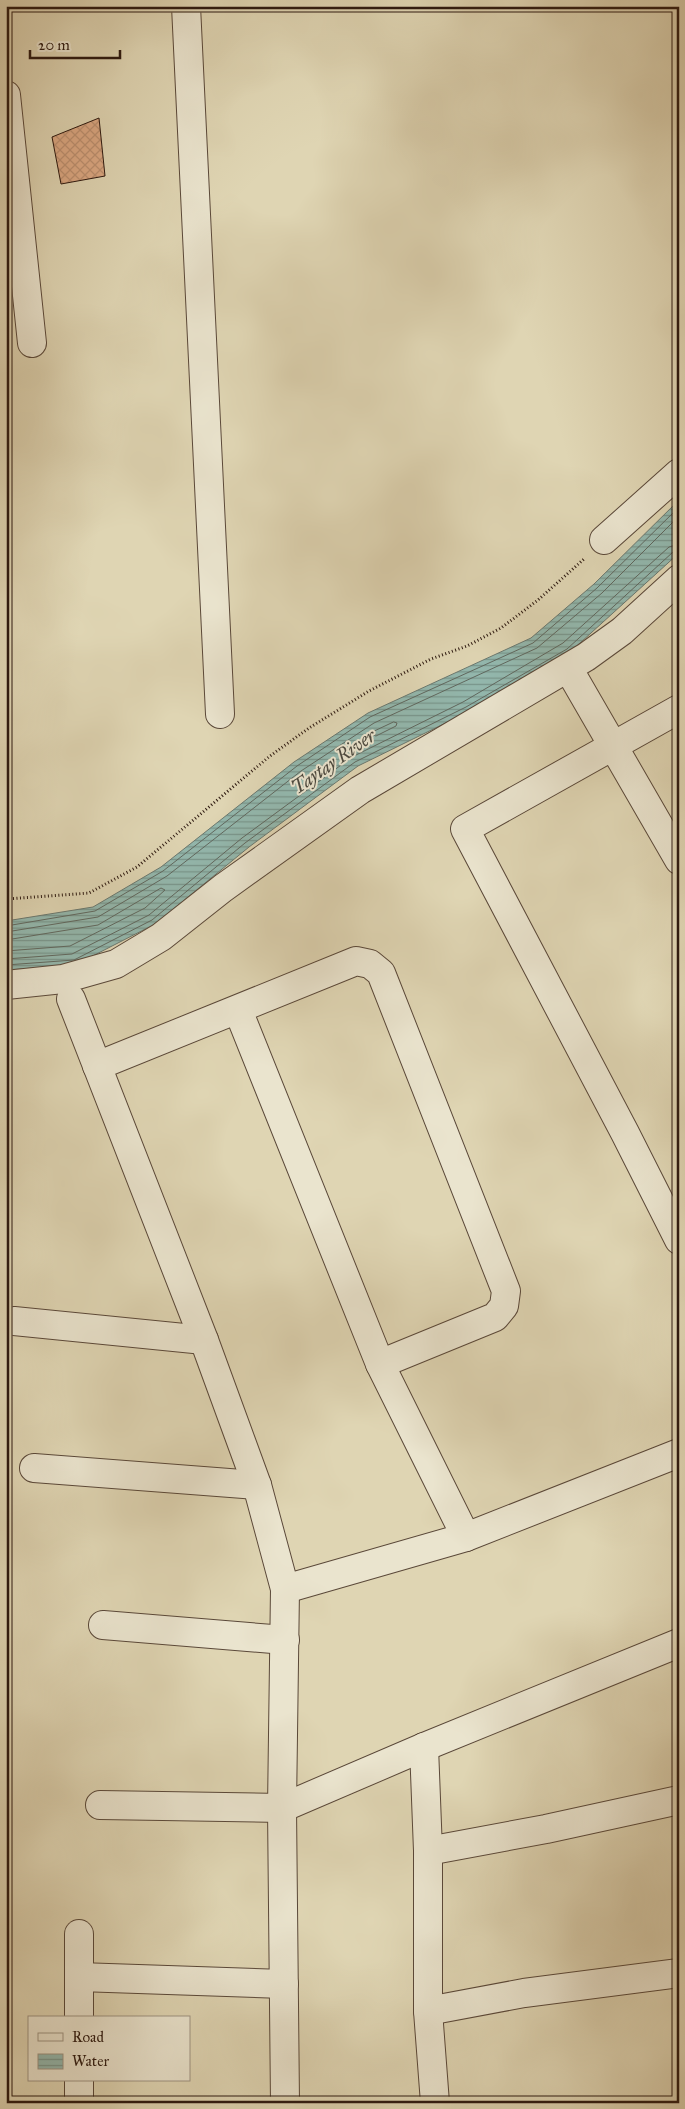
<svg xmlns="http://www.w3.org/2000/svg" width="685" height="2109" font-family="'IM FELL Great Primer',serif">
<defs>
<pattern id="water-rules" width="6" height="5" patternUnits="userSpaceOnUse" patternTransform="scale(1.25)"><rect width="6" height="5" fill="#93b8ae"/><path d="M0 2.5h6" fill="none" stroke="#78958c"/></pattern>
<pattern id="building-cross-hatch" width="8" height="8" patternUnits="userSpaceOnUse" patternTransform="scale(1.25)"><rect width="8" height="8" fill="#dba883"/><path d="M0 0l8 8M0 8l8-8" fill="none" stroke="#bc9070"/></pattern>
</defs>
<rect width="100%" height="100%" fill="#dfd5b3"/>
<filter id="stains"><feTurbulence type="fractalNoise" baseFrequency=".004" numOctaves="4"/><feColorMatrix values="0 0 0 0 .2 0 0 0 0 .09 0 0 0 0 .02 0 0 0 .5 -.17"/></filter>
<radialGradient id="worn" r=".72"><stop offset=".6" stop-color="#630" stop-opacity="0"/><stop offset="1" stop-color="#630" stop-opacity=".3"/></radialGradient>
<path fill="url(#water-rules)" stroke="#6a786f" d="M 679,500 L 679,553 L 569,653 L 468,712 L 358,766 L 249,847 L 155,924 L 75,965 L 6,970 L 6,921 L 93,907 L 161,867 L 294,762 L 368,713 L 531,638 L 594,584 Z"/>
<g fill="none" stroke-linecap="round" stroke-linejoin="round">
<g stroke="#60685f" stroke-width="1">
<path d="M 394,722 L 397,723 L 396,726 L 376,736 L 373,735 L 373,732 Z"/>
<path d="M 6,926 L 95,911 L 163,871 L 297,766 L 370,717 L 533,643 L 597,588 L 679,507"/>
<path d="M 6,932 L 98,917 L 167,876 L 301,771 L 374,723 L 537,648 L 602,593 L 679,516"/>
<path d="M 6,940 L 98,925 L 161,888 L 165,890 L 145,908 L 70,946 L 6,951"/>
<path d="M 6,959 L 72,954 L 149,915 L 242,838 L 352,757 L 463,702 L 563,643 L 669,547 L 679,544"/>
<path d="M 6,965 L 74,960 L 152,920 L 245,843 L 355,762 L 466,707 L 567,649 L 673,552 L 679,550"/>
</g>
</g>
<path fill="url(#building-cross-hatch)" stroke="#2d1910" d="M 99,118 L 105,176 L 61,184 L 52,137 Z"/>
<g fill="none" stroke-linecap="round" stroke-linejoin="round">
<defs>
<g id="minor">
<path d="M 186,6 L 220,714"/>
<path d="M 6,95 L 32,343"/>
<path d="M 604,540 L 679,473"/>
<path d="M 575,680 L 679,860"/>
<path d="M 679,709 L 465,829 L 625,1133 L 679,1240"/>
<path d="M 6,985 L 63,979 L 116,964 L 161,937 L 223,888 L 360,790 L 586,657 L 622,631 L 679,579"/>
<path d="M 71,999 L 204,1340 L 257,1485 L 285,1589 L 282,1808 L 285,2103"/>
<path d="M 238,1010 L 380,1364 L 466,1537"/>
<path d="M 97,1066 L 356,961 L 370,964 L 381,973 L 506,1291 L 504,1306 L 495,1317 L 380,1364"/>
<path d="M 14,1321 L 204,1340"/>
<path d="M 34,1468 L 257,1485"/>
<path d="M 285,1589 L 466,1537 L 679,1453"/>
<path d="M 103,1625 L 285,1640"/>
<path d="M 424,1747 L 428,1851 L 428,2011 L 435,2103"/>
<path d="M 100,1805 L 282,1808 L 424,1747 L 679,1643"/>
<path d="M 428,1851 L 546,1829 L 679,1800"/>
<path d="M 79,1977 L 284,1984"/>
<path d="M 428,2011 L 524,1993 L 679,1973"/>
<path d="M 79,2018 L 79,1934"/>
<path d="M 79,2103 L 79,2080"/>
</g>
</defs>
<use href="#minor" stroke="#5a4839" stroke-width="30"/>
<path stroke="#2d1910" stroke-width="3" stroke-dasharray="1 2.5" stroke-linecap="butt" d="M 6,899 L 89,893 L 137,867 L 270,756 L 309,728 L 369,691 L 431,659 L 467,646 L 501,628 L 538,600 L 584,559"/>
<use href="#minor" stroke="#eae4ce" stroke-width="28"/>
</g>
<g text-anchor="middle" stroke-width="4" stroke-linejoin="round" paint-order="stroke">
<g font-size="19" font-style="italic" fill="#4c493f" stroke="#eae4ce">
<text transform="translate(333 761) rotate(-35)" y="7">Taytay River</text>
</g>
</g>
<rect width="685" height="2109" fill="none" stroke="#dfd5b3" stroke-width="25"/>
<rect x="8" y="8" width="670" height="2094" fill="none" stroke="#2d1910" stroke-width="2.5"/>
<rect x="12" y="12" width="660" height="2084" fill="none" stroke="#2d1910"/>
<rect x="28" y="2016" width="162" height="65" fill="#eae4ce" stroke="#9e9382"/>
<rect x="38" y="2033" width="25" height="8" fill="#eae4ce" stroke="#9e9382"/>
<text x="72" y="2042" font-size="15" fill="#2d1910">Road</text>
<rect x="38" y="2054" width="25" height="15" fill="url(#water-rules)" stroke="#9e9382"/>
<text x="72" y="2066" font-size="15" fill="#2d1910">Water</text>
<path d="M30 50v8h90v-8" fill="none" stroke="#2d1910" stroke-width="2.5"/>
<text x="38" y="50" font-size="15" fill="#2d1910" stroke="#eae4ce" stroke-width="4" paint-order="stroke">20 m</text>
<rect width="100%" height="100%" filter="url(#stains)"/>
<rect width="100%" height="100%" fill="url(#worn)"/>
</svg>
